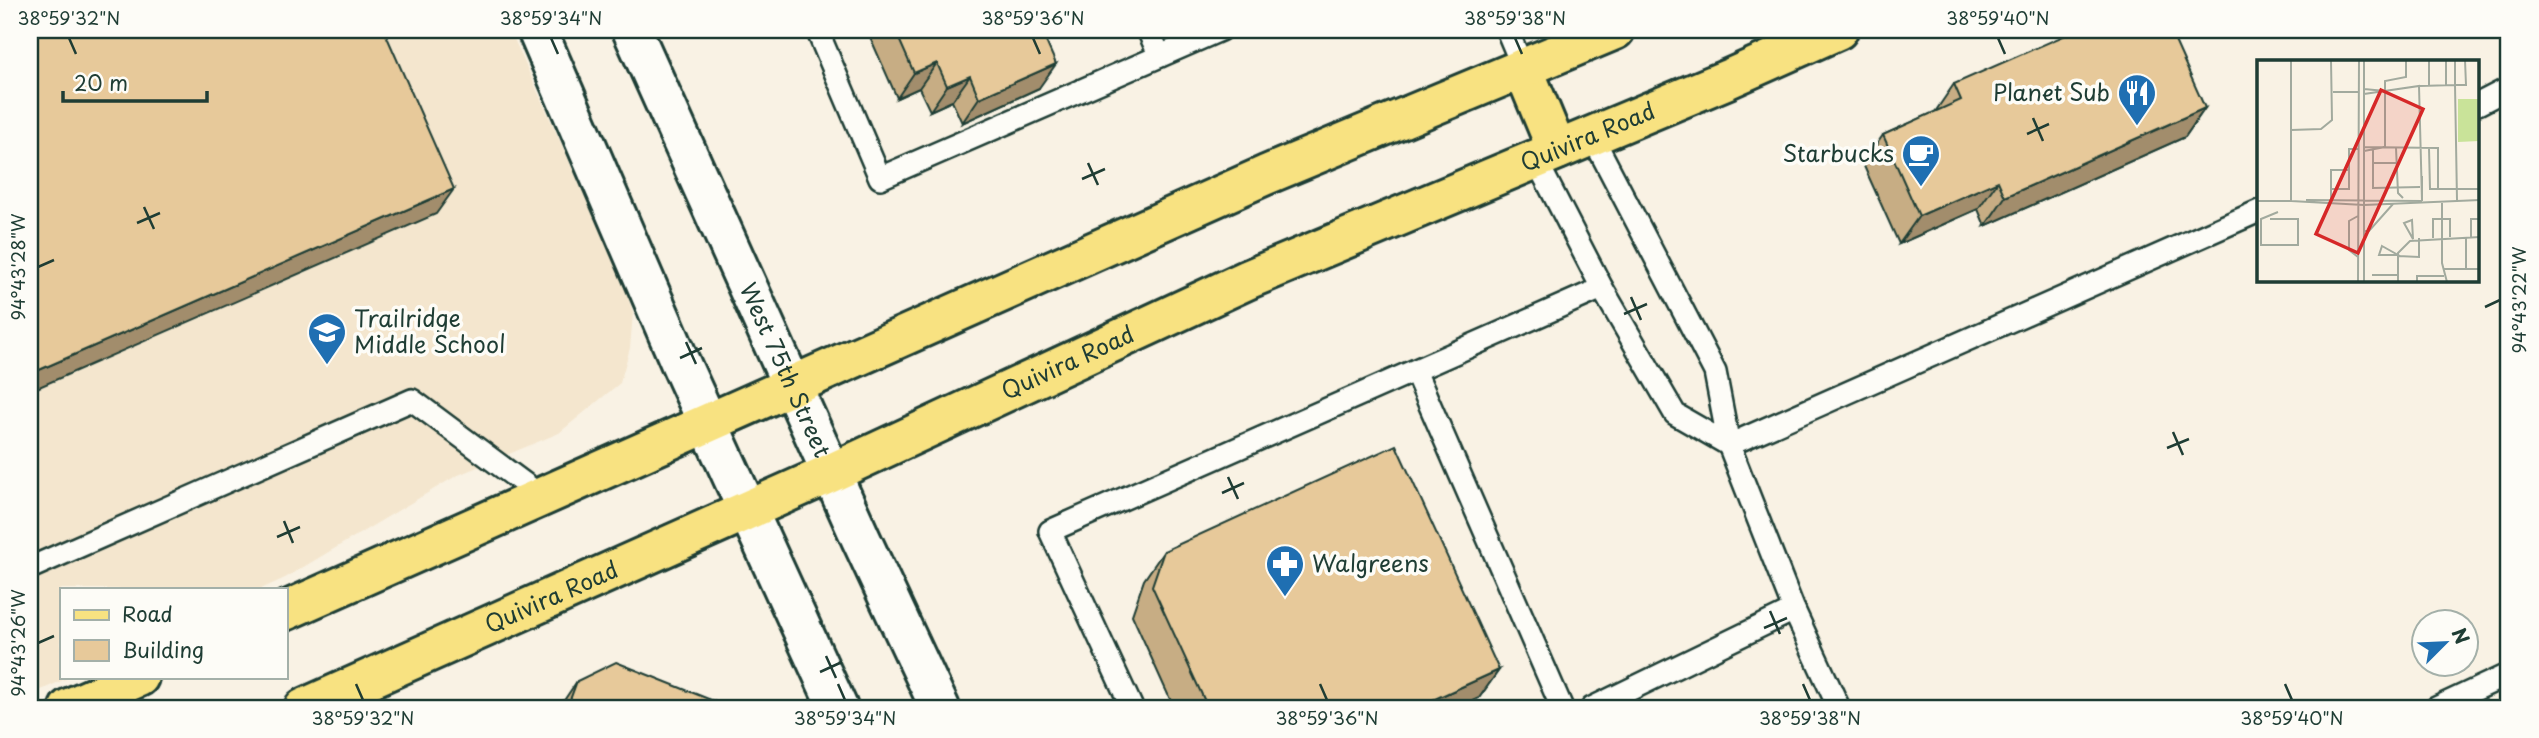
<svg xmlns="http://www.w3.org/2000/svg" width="2539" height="738" font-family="'Playpen Sans',sans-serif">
<rect width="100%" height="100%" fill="#f9f2e4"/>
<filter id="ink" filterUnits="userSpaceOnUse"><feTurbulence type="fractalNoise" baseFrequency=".0143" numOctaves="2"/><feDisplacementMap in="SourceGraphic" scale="14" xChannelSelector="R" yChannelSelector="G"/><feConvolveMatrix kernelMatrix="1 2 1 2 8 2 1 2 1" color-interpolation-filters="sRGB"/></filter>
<g filter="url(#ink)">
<path fill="#f4e6ce" d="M 30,30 L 510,30 L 623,281 L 633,313 L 630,348 L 620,383 L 559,433 L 456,476 L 285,578 L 261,589 L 61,589 L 61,677 L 70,677 L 30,695 Z"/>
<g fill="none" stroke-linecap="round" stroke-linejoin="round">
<defs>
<g id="lane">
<path d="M 817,30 L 880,178 L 1220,30"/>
<path d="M 1148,30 L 1160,56"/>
<path d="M 1507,30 L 1523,68"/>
<path d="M 2505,30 L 2509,32"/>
<path d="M 2478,104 L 2509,88"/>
<path d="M 1592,136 L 1715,372 L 1729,445 L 1794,610 L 1839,708"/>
<path d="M 1536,160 L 1602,288 L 1675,414 L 1729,445"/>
<path d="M 1415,371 L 1562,708"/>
<path d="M 1729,445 L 2259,211"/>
<path d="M 30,568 L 412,400 L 541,496"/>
<path d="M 357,685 L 367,708"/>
<path d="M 1132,708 L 1050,531 L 1602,288"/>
<path d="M 1592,708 L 1794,610"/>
<path d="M 2436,708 L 2509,674"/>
</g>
<g id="secondary">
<path d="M 537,30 L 679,360 L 838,708"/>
<path id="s1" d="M 632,30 L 861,539 L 940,708"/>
</g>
<g id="primary">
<path d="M 1523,68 L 1557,150"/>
<path d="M 285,611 L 1266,175 L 1615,30"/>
<path d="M 69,708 L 139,677"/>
<path id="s2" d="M 304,708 L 831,473 L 1249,279 L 1728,79 L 1838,30"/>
</g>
</defs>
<use href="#lane" stroke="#1f3d34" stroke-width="26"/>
<use href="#secondary" stroke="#1f3d34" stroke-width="44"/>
<use href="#primary" stroke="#1f3d34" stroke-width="44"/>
<use href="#lane" stroke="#fdfcf7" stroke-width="21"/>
<use href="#secondary" stroke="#fdfcf7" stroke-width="38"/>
<use href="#primary" stroke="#f8e281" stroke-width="38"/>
</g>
<g fill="#c7ad84" stroke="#1f3d34" stroke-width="2">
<path d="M 867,30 L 1041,30 L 1039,88 L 962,123 L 952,101 L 930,111 L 919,88 L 897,98 Z"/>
<path d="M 1954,84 L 2205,108 L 2185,137 L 1985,226 L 1978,209 L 1899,244 L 1863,164 L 1883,135 L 1935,112 Z"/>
<path d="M 1164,551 L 1499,670 L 1479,698 L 1457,708 L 1174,708 L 1132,615 L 1144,580 Z"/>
<path d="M 577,681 L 731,708 L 559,708 Z"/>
</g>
<g fill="#a28d6c" stroke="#1f3d34" stroke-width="2">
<path d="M 937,63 L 919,88 L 897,98 L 914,73 Z"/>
<path d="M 1056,64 L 1039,88 L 962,123 L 979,98 Z"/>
<path d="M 970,76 L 952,101 L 930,111 L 947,86 Z"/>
<path d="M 2205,108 L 2185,137 L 1985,226 L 2005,197 Z"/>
<path d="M 1998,181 L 1978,209 L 1899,244 L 1919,216 Z"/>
<path d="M 454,189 L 436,214 L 30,391 L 30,374 Z"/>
<path d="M 1499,670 L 1479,698 L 1457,708 L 1415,708 Z"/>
</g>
<g fill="#e7c99a" stroke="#1f3d34" stroke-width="2">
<path d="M 30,30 L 384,30 L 454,189 L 30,374 Z"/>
<path d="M 895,30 L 1041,30 L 1056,64 L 979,98 L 970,76 L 947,86 L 937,63 L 914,73 Z"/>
<path d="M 2077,30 L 2170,30 L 2205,108 L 2005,197 L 1998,181 L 1919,216 L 1883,135 L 1961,100 L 1954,84 Z"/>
<path d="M 1396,445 L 1499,670 L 1415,708 L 1208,708 L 1152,586 L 1164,551 Z"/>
<path d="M 616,662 L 731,708 L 567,708 L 577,681 Z"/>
</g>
</g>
<path fill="none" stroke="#1f3d34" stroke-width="2.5" d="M 69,38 L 76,54M 551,38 L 558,54M 1033,38 L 1040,54M 1515,38 L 1522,54M 1998,38 L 2005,54M 2033,118 L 2043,141M 2027,134 L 2049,124M 1088,163 L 1098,185M 1082,179 L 1105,169M 144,207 L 154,229M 137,223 L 160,213M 38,267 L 54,260M 1631,297 L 1641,320M 2485,307 L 2500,300M 1624,314 L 1647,304M 686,342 L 696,364M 680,358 L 702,348M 2173,432 L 2183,455M 2167,448 L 2189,439M 1228,477 L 1238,499M 1222,493 L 1244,483M 284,521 L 293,543M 277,537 L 300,527M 1770,611 L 1780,634M 1764,628 L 1787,618M 38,643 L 54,636M 826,656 L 836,678M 820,672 L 842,662M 356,684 L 363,700M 838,684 L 845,700M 1320,684 L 1327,700M 1803,684 L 1810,700M 2285,684 L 2292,700"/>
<defs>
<symbol id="restaurant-pin" viewBox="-11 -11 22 30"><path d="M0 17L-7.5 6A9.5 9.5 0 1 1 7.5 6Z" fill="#1f6fb2" stroke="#fdfcf7"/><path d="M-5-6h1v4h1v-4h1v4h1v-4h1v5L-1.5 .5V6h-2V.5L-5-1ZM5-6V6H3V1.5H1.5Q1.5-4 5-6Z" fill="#fff"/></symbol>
<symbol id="cafe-pin" viewBox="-11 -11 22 30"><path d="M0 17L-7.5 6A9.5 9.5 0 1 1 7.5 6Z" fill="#1f6fb2" stroke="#fdfcf7"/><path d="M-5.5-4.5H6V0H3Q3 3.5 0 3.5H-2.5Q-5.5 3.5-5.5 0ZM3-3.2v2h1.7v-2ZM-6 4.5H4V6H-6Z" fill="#fff"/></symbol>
<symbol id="school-pin" viewBox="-11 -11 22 30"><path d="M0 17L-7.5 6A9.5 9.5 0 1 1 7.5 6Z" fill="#1f6fb2" stroke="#fdfcf7"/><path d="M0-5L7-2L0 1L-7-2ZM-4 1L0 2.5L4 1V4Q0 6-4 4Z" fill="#fff"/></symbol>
<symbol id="pharmacy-pin" viewBox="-11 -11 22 30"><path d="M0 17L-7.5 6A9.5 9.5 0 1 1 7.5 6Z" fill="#1f6fb2" stroke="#fdfcf7"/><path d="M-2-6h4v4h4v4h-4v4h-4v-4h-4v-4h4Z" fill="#fff"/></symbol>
</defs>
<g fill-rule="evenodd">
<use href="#restaurant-pin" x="2115" y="71" width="44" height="60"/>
<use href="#cafe-pin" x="1899" y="132" width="44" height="60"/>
<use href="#school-pin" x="305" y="310" width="44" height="60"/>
<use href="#pharmacy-pin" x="1263" y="542" width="44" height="60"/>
</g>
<g text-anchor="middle" stroke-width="7" stroke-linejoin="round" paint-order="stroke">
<g font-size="23" fill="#1f3d34" stroke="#fdfcf7" text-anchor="end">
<text x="2110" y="101">Planet Sub</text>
<text x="1894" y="162">Starbucks</text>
<text x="354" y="327" text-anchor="start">Trailridge<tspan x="354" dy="26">Middle School</tspan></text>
<text x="1312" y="572" text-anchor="start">Walgreens</text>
</g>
<g font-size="23" fill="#1f3d34" stroke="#fdfcf7">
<text dy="8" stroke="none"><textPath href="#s2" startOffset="1405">Quivira Road</textPath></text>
<text dy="8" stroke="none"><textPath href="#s2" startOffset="838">Quivira Road</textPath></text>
<text dy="8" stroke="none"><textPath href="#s1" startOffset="373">West 75th Street</textPath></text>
<text dy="8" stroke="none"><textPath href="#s2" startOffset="271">Quivira Road</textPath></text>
</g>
</g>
<g transform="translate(2257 60)">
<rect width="222" height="222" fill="#f9f2e4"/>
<path d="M 201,39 L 222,39 L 222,81 L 201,82 Z" fill="#c9e399"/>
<path fill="none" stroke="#a2aa9e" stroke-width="2" d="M 34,0 L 34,141M 172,0 L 172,26M 189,0 L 189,25M 198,0 L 198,25 L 209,25 L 208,0M 162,26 L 198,25 L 200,140M 107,29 L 128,31M 76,32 L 102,32M 107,34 L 162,26 L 165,141M 34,70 L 64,69 L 75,60 L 74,0M 107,87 L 181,88 L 181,129 L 223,129M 128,87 L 128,21 L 149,17 L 149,0M 139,88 L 141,133 L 146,138M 172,88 L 173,129 L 181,129M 116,90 L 116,128 L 163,127M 107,91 L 128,87M 116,103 L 140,103M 165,116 L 165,141M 74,129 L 74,110 L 92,110M 74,139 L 74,129 L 92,129 L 92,89 L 102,89M 49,140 L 165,141M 0,141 L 35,141M 34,141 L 107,145 L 223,140M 185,143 L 185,203 L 190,222M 101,156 L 92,161 L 92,190 L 101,197M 13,159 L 41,159 L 41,185 L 4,185 L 4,159 L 21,152M 155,160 L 156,179 L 147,163 ZM 107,171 L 112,171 L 136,144M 209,177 L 209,209M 214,177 L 214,159 L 223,159M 176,178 L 176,159 L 193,159 L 193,177M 125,186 L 141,195 L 122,195 ZM 141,196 L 162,197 L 162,178M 186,209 L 223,209M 115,215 L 140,215M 101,222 L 102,0M 107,222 L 107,0M 141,222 L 141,193 L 153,181 L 223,177M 160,222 L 160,216 L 187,216"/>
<path fill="#d62828" fill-opacity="0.15" stroke="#d62828" stroke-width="3.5" d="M 124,30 L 166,49 L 101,193 L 59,174 Z"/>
<rect width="222" height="222" fill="none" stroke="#1f3d34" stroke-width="3.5"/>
</g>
<rect width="2539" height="738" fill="none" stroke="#fdfcf7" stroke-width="77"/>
<rect x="60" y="588" width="228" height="91" fill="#fdfcf7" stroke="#a4b0a9" stroke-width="2"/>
<rect x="74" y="610" width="35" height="10" fill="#f8e281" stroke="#a4b0a9" stroke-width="2"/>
<text x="122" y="622" font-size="21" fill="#1f3d34">Road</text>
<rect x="74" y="640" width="35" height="21" fill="#e7c99a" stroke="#a4b0a9" stroke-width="2"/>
<text x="122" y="658" font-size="21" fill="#1f3d34">Building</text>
<g transform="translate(2445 643) rotate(66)"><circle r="33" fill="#fdfcf7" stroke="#a4b0a9" stroke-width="2"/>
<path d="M0-5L12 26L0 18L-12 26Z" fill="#1f6fb2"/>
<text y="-10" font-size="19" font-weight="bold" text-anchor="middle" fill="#1f3d34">N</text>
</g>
<path d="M63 91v10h144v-10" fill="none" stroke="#1f3d34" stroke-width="3.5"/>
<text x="74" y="91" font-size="21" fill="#1f3d34" stroke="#fdfcf7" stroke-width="5" paint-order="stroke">20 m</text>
<rect x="38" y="38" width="2462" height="662" fill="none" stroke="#1f3d34" stroke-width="2.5"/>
<g font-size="18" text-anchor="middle" fill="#1f3d34">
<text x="69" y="25">38°59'32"N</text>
<text x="551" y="25">38°59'34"N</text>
<text x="1033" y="25">38°59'36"N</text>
<text x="1515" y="25">38°59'38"N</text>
<text x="1998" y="25">38°59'40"N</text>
<text transform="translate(19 267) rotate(-90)" y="6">94°43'28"W</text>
<text transform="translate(2520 300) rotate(-90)" y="6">94°43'22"W</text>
<text transform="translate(19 643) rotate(-90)" y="6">94°43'26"W</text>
<text x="363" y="725">38°59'32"N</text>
<text x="845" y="725">38°59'34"N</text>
<text x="1327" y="725">38°59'36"N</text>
<text x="1810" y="725">38°59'38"N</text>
<text x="2292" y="725">38°59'40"N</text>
</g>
</svg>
